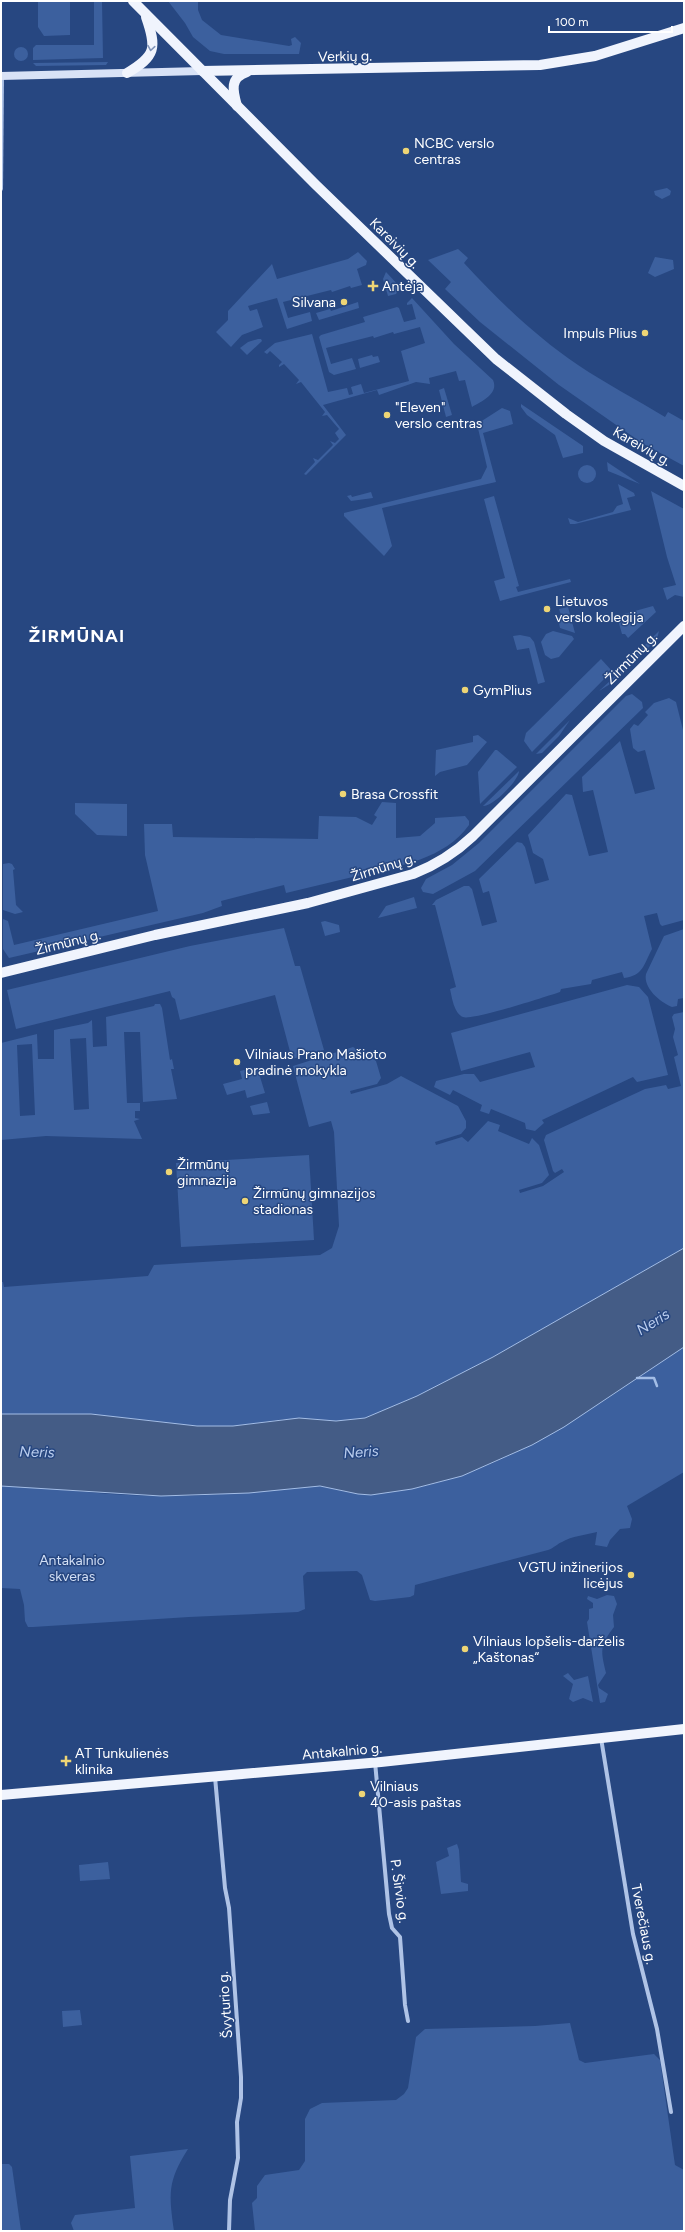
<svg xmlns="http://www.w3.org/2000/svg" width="685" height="2232" font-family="Figtree,sans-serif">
<rect width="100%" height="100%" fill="#274781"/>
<g fill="#3c609e" fill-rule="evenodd">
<path d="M 38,1 L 70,1 L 70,35 L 44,36 L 38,27 Z"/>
<path d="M 94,1 L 102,1 L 103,58 L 33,60 L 33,48 L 36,45 L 94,45 Z"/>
<path d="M 168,1 L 198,1 L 198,10 L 202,20 L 221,35 L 289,46 L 292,45 L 291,39 L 295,37 L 301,43 L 299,54 L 224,54 L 210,51 L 193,37 L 185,23 Z"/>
<circle cx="21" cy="54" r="7"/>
<path d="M 108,62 L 106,65 L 36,66 L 33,63 Z"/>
<path d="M 667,188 L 671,191 L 670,195 L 662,199 L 655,195 L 654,191 Z"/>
<path d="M 458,249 L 468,258 L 464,263 C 498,300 535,336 578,365 C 606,384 636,399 665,417 L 668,412 L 684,421 L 684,466 L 642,443 L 559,385 L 480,322 L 445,289 L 451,282 L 428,260 Z"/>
<path d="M 358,252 L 367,261 L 366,265 L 357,269 L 362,285 L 351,288 L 350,286 L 332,292 L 331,290 L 283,302 L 288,318 L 310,312 L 312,321 L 287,329 L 277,298 L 248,306 L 250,311 L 257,309 L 263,327 L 242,335 L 231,347 L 216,332 L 228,320 L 228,311 L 272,264 L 277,279 L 348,259 Z"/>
<path d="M 655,257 L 673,260 L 674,269 L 655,277 L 648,273 Z"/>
<path d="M 386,272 L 400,287 L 396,294 L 388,296 L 383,279 Z"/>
<path d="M 412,298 L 454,344 L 493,380 C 499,394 482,401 472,407 L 465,380 L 459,381 L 456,371 L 429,378 L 430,384 L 416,382 L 379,395 L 377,390 L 323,405 L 346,435 L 306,475 L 304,474 L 315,462 L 313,458 L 318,460 L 333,445 L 330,441 L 335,443 L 339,439 L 335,433 L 339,429 L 327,415 L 322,416 L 325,412 L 301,382 L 296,384 L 299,380 L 284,364 L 279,367 L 279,365 L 282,362 L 270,351 L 267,354 L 264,352 L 275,343 L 312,334 L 328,392 L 347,388 L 349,395 L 353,394 L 351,387 L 361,384 L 364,393 L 409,381 L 401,351 L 425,343 L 420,327 L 394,334 L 393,332 L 374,338 L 373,336 L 326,348 L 331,364 L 352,358 L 356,369 L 334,375 L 329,372 L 319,337 L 321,335 L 365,322 L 363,317 L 397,307 L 399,308 L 404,322 L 416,319 L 412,304 L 407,305 L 407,303 Z"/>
<path d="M 358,302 L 359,308 L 319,320 L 316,313 L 330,309 L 331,311 Z"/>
<path d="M 258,339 L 261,339 L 262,341 L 247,355 L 240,348 L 248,342 Z"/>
<path d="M 372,355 L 373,357 L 378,356 L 380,362 L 360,368 L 358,359 Z"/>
<path d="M 444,388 L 452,415 L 446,417 L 439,390 Z"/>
<path d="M 521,404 L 583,446 L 583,453 L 563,458 L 555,435 L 527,415 L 521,407 Z"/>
<path d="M 502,408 L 510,411 L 513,424 L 483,433 L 496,482 L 382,508 L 392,546 L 384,556 L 344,516 L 344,513 L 481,479 L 487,467 L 477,424 Z"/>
<path d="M 607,462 L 640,484 L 608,471 Z"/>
<circle cx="587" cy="474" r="9"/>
<path d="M 618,484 L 634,493 L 635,496 L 627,498 L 631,510 L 575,524 L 570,524 L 568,518 L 578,522 L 613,512 L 617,506 L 623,504 Z"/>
<path d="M 651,491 L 684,509 L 684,597 L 675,595 L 667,600 L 663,588 L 676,585 L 667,557 Z"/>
<path d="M 371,492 L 373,498 L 351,501 L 347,496 L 351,495 L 352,497 Z"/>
<path d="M 494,496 L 519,586 L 516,587 L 518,592 L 570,579 L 571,582 L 500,601 L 494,581 L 505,578 L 484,499 Z"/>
<path d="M 653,606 L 656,612 L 628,638 L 625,634 L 622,634 L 618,620 L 625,618 L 624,614 Z"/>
<path d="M 568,607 L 575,633 L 560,628 L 558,619 L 562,618 L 559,609 Z"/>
<path d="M 553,631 L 572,636 L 574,639 L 559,657 L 551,659 L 545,655 L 541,642 L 546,634 Z"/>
<path d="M 659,631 L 657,639 L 635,661 L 633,660 L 633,657 Z"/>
<path d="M 520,635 L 530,637 L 534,642 L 545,682 L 538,684 L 529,648 L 517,650 L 513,636 Z"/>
<path d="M 601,659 L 612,671 L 532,752 L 524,741 L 526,733 Z"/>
<path d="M 624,668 L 627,669 L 615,681 L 599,691 Z"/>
<path d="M 632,694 L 642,702 L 643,708 L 475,871 L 433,894 L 423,892 L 421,888 L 426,879 L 452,865 L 479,843 L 626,696 Z"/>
<path d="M 669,698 L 676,702 L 684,734 L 684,920 L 662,926 L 660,924 L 657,913 L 644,916 L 652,949 C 644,964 643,976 624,978 L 622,972 L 592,980 L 591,984 L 561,989 L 560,992 C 545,997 471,1021 463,1017 C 454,1013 452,998 450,989 L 456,987 L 435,905 L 432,905 L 436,900 L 464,886 L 469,886 L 472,889 L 482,926 L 497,922 L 489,891 L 483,893 L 479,879 L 517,842 L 522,843 L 525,847 L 535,884 L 549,880 L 543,859 L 533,853 L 528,835 L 566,794 L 572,795 L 589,856 L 608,852 L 593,790 L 583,792 L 582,777 L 620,741 L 635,794 L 655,789 L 645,750 L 638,752 L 633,748 L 630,729 L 634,724 L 638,726 L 648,715 L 645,712 L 654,703 Z"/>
<path d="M 570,720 L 559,736 L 542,753 L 536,754 Z"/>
<path d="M 478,735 L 487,742 L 467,765 L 440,772 L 435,776 L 436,750 L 473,742 L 473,736 Z"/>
<path d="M 495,750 L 497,750 L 517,767 L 480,804 L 478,772 Z"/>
<path d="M 519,771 C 519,780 493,807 483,806 Z"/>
<path d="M 382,802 L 396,803 L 396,838 L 420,836 L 435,823 L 435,818 L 465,816 L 469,821 L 469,825 C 445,859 399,866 361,875 C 336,881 311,887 286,893 L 284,885 L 221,901 L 222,906 L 203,913 L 9,958 L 3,949 L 3,919 L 8,921 L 14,945 L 158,911 L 145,855 L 144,824 L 172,824 L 173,837 L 318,839 L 319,816 L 356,817 L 372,825 L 377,817 L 374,815 Z"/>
<path d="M 75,803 L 127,804 L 127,836 L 97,835 L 75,814 Z"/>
<path d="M 9,863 L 12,864 L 15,869 L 13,870 L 16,905 L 23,912 L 15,914 L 3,910 L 3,864 Z"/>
<path d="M 414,897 L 417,908 L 378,918 L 386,906 Z"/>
<path d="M 325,921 L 339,925 L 340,932 L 325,936 L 321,922 Z"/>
<path d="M 284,928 L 295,966 L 300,966 L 324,1050 L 292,1059 L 275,995 L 180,1020 L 175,999 L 172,997 L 170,991 L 16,1029 L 7,990 L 190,946 Z"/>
<path d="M 684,929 L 684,998 L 678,999 L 677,1006 L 672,1007 C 660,1002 643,988 646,974 L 664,936 Z"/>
<path d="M 627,985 L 639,987 L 648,997 L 668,1075 L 637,1082 L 633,1077 L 542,1120 L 544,1123 L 535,1131 L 526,1129 L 525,1123 L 491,1109 L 489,1114 L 480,1111 L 482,1105 L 453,1090 L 450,1095 L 434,1087 L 436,1081 L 464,1074 L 474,1074 L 480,1082 L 535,1067 L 530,1052 L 461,1071 L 451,1033 Z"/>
<path d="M 155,1004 L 160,1004 L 162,1008 L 170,1060 L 172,1059 L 174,1069 L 171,1069 L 177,1099 L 143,1102 L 140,1032 L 124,1032 L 127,1103 L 140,1103 L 140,1111 L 135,1111 L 135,1118 L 140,1119 L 134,1121 L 142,1139 L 46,1136 L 1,1140 L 1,1043 L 37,1034 L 38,1059 L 54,1059 L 54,1030 L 88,1023 L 92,1020 L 93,1047 L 107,1046 L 106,1017 L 154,1006 ZM 86,1038 L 89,1109 L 74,1110 L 70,1039 ZM 32,1044 L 35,1115 L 20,1116 L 17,1045 Z"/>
<path d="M 684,1012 L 684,1248 L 493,1357 L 417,1396 L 365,1418 L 336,1421 L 285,1419 L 233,1426 L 197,1426 L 91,1414 L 1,1414 L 1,1282 L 3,1282 L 4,1287 L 148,1276 L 154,1265 L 320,1255 L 332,1248 L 339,1226 L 334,1132 L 331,1121 L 309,1127 L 293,1066 L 353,1047 L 376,1061 L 381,1078 L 377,1084 L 350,1091 L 351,1094 L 387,1084 L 401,1076 L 458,1106 L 466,1121 L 466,1128 L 461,1134 L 435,1142 L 436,1145 L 462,1137 L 468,1142 L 488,1121 L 500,1125 L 498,1131 L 529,1144 L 532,1138 L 539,1145 L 549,1175 L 542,1183 L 519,1190 L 520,1193 L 543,1186 L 564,1172 L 562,1169 L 555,1173 L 553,1171 L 544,1140 L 546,1135 L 645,1089 L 666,1085 L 668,1089 L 681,1086 L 674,1057 L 678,1055 L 673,1037 L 675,1029 L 672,1017 L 674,1014 Z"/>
<path d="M 257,1067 L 265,1093 L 247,1098 L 245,1090 L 227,1095 L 223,1084 L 242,1079 L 240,1071 Z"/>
<path d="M 267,1102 L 270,1113 L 253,1115 L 250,1106 Z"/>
<path d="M 309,1155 L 314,1240 L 181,1247 L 176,1163 Z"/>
<path d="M 684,1347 L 684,1472 L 627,1506 L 632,1519 L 630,1528 L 620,1529 L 610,1540 L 607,1547 L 595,1545 L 597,1532 C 585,1535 572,1536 562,1542 C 557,1544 554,1548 548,1550 L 415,1585 L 414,1595 L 410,1597 L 375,1601 L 370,1600 L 362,1575 L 357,1571 L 307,1572 L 303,1576 L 305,1609 L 298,1612 L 189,1617 L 33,1627 L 28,1627 L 25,1621 L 24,1605 L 20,1589 L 1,1588 L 1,1486 C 17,1484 35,1488 52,1489 C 88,1492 124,1496 160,1496 C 210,1497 259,1490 309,1486 C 331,1485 350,1496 373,1494 C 492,1485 588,1411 684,1347 Z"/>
<path d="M 607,1595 L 614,1596 L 617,1604 L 613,1615 L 614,1627 C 599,1646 601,1651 606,1673 L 598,1685 L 599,1688 L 608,1694 L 605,1702 L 600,1703 L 587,1622 L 589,1619 L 589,1609 L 593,1608 L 593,1603 L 587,1599 L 588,1596 L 597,1599 Z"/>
<path d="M 568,1673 L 574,1680 L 588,1676 L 593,1702 L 583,1698 L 573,1702 L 569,1699 L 573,1684 L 563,1676 Z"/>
<path d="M 457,1844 L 459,1850 L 461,1882 L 468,1884 L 468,1891 L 441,1894 L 436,1862 L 449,1856 L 447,1848 Z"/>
<path d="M 108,1862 L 110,1879 L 80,1881 L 79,1865 Z"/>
<path d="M 80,2010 L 82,2025 L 63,2027 L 62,2011 Z"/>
<path d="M 570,2023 L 579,2060 L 585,2063 L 654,2054 L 660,2060 L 675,2165 L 684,2170 L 684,2231 L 255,2231 L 252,2203 L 257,2198 L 257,2186 L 265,2175 L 299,2170 L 305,2161 L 305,2119 L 310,2109 L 322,2103 L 396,2100 L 404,2094 L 408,2088 L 416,2037 L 425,2029 L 535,2026 Z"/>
<path d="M 188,2149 C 167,2182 169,2194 174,2231 L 74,2231 L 71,2223 L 75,2215 L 135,2208 L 130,2156 Z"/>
<path d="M 1,2164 L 9,2164 L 12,2167 L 21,2231 L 1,2231 Z"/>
</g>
<path fill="#445c86" stroke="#a3bde6" d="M 684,1248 L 684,1347 L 564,1427 L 532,1445 L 462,1476 L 412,1489 L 371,1495 L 358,1494 L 320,1486 L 249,1493 L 161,1496 L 1,1486 L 1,1414 L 91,1414 L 197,1426 L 233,1426 L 299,1418 L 336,1421 L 365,1418 L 417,1396 L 493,1357 Z"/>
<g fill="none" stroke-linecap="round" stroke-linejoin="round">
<path stroke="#a3bde6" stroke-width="2.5" d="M 637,1378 L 654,1378 L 657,1386"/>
<g stroke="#afc3e6" stroke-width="4">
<path d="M 1,189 L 2,76"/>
<path d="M 601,1738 L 633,1934 L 657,2029 L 671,2112"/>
<path d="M 375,1762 L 389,1914 L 392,1928 L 400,1937 L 405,2005 L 408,2021"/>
<path d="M 215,1777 L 225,1888 L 229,1908 L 241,2077 L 241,2098 L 237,2122 L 238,2158 L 230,2200 L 229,2231"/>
</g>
<path stroke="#d8e2f6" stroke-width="8" d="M 1,76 L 202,71"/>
<g stroke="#f0f4fd" stroke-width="10">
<path d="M 133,1 L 316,185 L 496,359 L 566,414 L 604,441 L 684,486"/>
<path d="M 202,71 L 540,65 L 595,56 L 684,28"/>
<path d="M 127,73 C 156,56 157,48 146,17"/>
<path d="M 237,106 C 233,91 229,78 247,72"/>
<path d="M 1,973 L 155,935 L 308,903 L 413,874 C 436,865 455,853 473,836 L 684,626"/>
<path d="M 1,1795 L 381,1762 L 684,1729"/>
</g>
</g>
<defs><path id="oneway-chevron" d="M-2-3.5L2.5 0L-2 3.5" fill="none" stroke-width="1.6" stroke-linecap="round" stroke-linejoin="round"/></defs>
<use stroke="#8195b9" href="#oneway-chevron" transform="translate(151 48) rotate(99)"/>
<g fill="#eed575" stroke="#274781" stroke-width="1.5">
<circle cx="406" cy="151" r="4"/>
<path d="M371 280h4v4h4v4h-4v4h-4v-4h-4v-4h4z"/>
<circle cx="344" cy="302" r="4"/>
<circle cx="645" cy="333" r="4"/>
<circle cx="387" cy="415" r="4"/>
<circle cx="547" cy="609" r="4"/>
<circle cx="465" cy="690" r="4"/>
<circle cx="343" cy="794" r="4"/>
<circle cx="237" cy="1062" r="4"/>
<circle cx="169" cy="1172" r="4"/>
<circle cx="245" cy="1201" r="4"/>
<circle cx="631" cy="1575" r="4"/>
<circle cx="465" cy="1649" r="4"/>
<path d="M64 1755h4v4h4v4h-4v4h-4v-4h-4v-4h4z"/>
<circle cx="362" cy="1794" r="4"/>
</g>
<g text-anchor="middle" stroke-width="3" stroke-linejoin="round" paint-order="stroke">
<g font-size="14" fill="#fff" stroke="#274781">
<text transform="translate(345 56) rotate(-1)" y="5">Verkių g.</text>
<text transform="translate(395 243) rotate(45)" y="5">Kareivių g.</text>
<text transform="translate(642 446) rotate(30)" y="5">Kareivių g.</text>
<text transform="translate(631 658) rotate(-45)" y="5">Žirmūnų g.</text>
<text transform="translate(383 867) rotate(-17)" y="5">Žirmūnų g.</text>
<text transform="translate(68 942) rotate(-14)" y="5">Žirmūnų g.</text>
<text transform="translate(342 1751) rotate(-5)" y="5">Antakalnio g.</text>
<text transform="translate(400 1891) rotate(82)" y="5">P. Širvio g.</text>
<text transform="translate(644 1924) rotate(79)" y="5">Tverečiaus g.</text>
<text transform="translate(225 2005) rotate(-94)" y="5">Švyturio g.</text>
</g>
<g font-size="14" fill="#fff" stroke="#274781" text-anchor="start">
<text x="414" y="148">NCBC verslo<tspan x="414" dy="16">centras</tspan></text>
<text x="382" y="291">Antėja</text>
<text x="336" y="307" text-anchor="end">Silvana</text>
<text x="637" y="338" text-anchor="end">Impuls Plius</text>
<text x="395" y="412">"Eleven"<tspan x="395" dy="16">verslo centras</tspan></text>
<text x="555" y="606">Lietuvos<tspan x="555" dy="16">verslo kolegija</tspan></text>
<text x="473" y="695">GymPlius</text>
<text x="351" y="799">Brasa Crossfit</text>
<text x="245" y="1059">Vilniaus Prano Mašioto<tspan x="245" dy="16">pradinė mokykla</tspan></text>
<text x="177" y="1169">Žirmūnų<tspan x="177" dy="16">gimnazija</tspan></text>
<text x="253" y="1198">Žirmūnų gimnazijos<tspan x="253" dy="16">stadionas</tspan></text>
<text x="623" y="1572" text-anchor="end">VGTU inžinerijos<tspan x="623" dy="16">licėjus</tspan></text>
<text x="473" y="1646">Vilniaus lopšelis-darželis<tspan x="473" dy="16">„Kaštonas“</tspan></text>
<text x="75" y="1758">AT Tunkulienės<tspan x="75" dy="16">klinika</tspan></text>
<text x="370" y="1791">Vilniaus<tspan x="370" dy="16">40-asis paštas</tspan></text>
</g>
<g font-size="14" fill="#d2dff5" stroke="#274781">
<text x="72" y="1565">Antakalnio<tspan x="72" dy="16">skveras</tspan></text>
</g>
<g font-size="15" font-style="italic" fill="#bacdee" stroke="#274781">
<text transform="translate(653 1322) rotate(-32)" y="5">Neris</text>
<text transform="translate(37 1452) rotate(2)" y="5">Neris</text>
<text transform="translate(361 1452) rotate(-4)" y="5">Neris</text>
</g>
<g font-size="18" font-weight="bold" letter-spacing="1" fill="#fff" stroke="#274781">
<text x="77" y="642">ŽIRMŪNAI</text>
</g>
</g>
<rect width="685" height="2232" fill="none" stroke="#ffffff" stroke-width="4"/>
<path d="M549 26v6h123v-6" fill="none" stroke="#ffffff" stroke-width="2"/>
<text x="555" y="26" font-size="12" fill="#ffffff" stroke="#274781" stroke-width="3" paint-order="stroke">100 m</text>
</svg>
